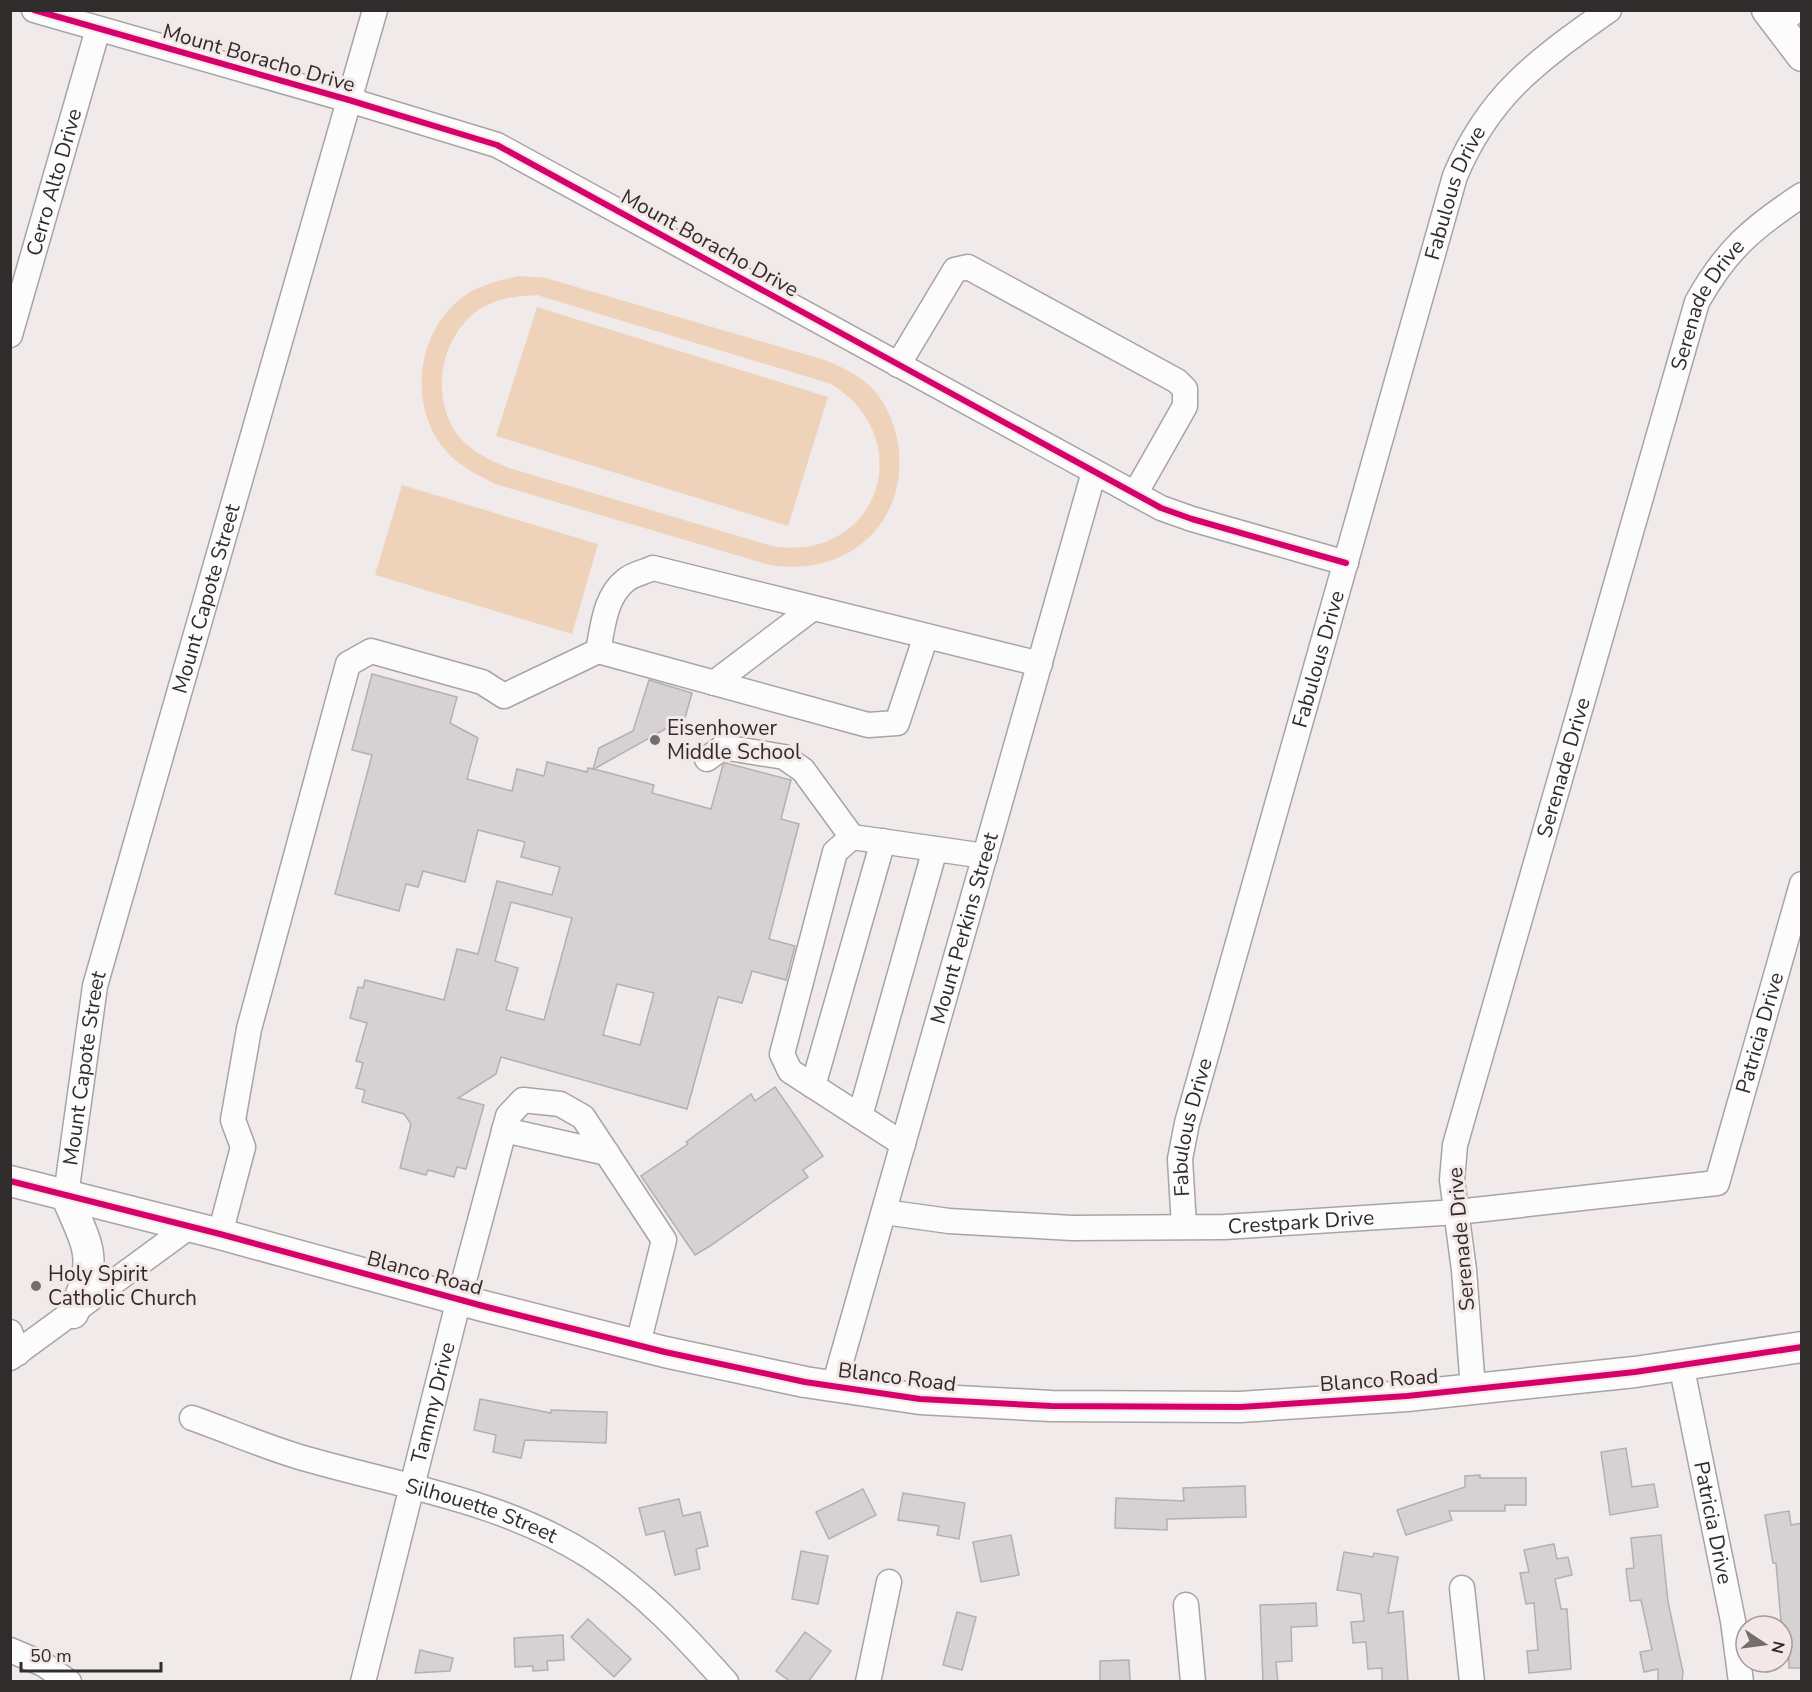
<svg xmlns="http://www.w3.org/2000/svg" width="1812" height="1692" font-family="'Nunito Sans',sans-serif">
<rect width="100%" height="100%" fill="#f0eaea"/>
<g fill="#eed3ba" fill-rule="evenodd">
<path d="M 519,276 L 546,278 L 828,361 C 840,367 853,372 864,381 C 883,396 894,420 898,443 C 910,522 848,578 770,565 L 495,484 C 480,476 465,469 453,458 C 405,414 414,329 467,294 C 483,284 501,280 519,276 ZM 537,295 L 831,384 C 921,439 877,564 772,546 L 509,468 C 490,460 469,451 456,433 C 432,396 439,345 472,315 C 490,299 514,296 537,295 Z"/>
<path d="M 537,307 L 828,397 L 788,526 L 496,436 Z"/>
<path d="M 402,485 L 598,544 L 572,634 L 375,575 Z"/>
</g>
<g fill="#d6d1d2" stroke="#b4afb0" stroke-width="1.5" fill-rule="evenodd">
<path d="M 372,674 L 457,697 L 450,723 L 478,738 L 467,779 L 512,791 L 517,769 L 544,776 L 547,762 L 587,772 L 588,768 L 593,769 L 599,748 L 633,731 L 649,680 L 692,693 L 685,718 L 594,769 L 654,785 L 652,793 L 711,809 L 723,765 L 726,763 L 791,780 L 781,819 L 799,824 L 769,939 L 795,946 L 786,980 L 752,971 L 742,1003 L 718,997 L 687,1109 L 501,1057 L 496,1074 L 458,1098 L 484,1105 L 466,1169 L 457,1167 L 454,1177 L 428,1170 L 426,1175 L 400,1168 L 411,1124 L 404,1114 L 362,1102 L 365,1090 L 356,1088 L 363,1063 L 356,1061 L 367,1023 L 350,1018 L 358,987 L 363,988 L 365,980 L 444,1000 L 457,949 L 478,954 L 497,881 L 552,895 L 560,867 L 521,857 L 525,842 L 478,830 L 465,882 L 423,871 L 418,887 L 406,884 L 399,911 L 335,894 L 372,755 L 352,750 ZM 511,902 L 572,918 L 544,1020 L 506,1010 L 518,968 L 495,961 ZM 617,984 L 654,993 L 640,1045 L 603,1035 Z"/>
<path d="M 775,1087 L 823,1156 L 803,1170 L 808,1177 L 710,1246 L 695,1255 L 641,1176 L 688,1144 L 686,1142 L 751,1094 L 755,1101 Z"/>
<path d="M 480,1399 L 551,1413 L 551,1410 L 607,1412 L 606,1443 L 525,1440 L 521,1458 L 493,1452 L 496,1435 L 474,1430 Z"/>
<path d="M 1626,1448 L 1632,1487 L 1654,1484 L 1658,1507 L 1610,1515 L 1601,1452 Z"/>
<path d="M 1480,1475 L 1480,1478 L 1526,1478 L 1526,1505 L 1505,1505 L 1505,1511 L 1449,1511 L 1452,1520 L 1406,1535 L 1397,1510 L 1465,1487 L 1465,1476 Z"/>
<path d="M 1245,1486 L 1246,1517 L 1167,1519 L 1167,1530 L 1115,1528 L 1116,1498 L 1184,1501 L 1183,1488 Z"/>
<path d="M 863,1489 L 876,1515 L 829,1539 L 816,1512 Z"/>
<path d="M 903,1493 L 965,1503 L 959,1539 L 937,1535 L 939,1526 L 898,1520 Z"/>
<path d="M 679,1499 L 683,1516 L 700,1512 L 708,1546 L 696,1549 L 700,1569 L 675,1575 L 664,1531 L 646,1535 L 639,1508 Z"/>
<path d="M 1789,1511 L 1791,1525 L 1802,1523 L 1802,1668 L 1789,1668 L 1788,1632 L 1782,1633 L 1776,1563 L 1773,1563 L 1765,1515 Z"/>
<path d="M 1011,1535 L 1019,1575 L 981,1582 L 973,1542 Z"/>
<path d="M 1661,1535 L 1668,1602 L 1683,1672 L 1682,1682 L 1658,1682 L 1658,1669 L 1644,1672 L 1640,1652 L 1652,1650 L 1641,1600 L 1630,1601 L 1626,1569 L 1634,1568 L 1631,1538 Z"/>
<path d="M 1554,1544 L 1557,1559 L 1568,1557 L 1572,1575 L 1555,1579 L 1561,1609 L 1567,1609 L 1571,1669 L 1529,1673 L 1527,1651 L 1538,1650 L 1534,1603 L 1526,1604 L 1520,1573 L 1529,1572 L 1524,1550 Z"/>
<path d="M 801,1551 L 828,1556 L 818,1604 L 792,1599 Z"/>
<path d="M 1344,1552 L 1373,1557 L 1374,1553 L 1398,1557 L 1388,1613 L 1403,1611 L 1408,1682 L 1382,1682 L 1382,1668 L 1368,1669 L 1366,1642 L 1353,1643 L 1351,1622 L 1364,1621 L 1361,1594 L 1337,1590 Z"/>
<path d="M 1316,1603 L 1317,1626 L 1291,1627 L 1292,1661 L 1276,1662 L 1278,1682 L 1263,1682 L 1260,1605 Z"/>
<path d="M 957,1612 L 976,1617 L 962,1670 L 943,1665 Z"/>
<path d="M 588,1619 L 631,1659 L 614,1677 L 571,1637 Z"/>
<path d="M 805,1632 L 831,1651 L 808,1682 L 791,1682 L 776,1671 Z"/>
<path d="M 563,1635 L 564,1660 L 547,1661 L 548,1670 L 533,1671 L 533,1666 L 515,1667 L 514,1638 Z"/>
<path d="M 420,1650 L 453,1658 L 450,1671 L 415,1673 Z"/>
<path d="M 1129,1660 L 1130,1682 L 1100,1682 L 1100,1661 Z"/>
</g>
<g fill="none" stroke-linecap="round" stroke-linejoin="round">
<defs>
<g id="minor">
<path d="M 34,10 L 349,100 L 497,145 L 1161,508 L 1192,519 L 1346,563"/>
<path d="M 1778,25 L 1796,10"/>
<path id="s1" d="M 10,335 L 98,29"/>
<path d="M 898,365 L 955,270 L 968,267 L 1177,381 L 1185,389 L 1185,406 L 1135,494"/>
<path d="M 598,651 L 868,725 L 897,723 L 926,636"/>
<path d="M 714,683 L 813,608"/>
<path d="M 707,759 L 723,747 L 784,757 L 803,770 L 852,837"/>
<path d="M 813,1086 L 883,841"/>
<path d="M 860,1116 L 935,849"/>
<path d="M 504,1130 L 607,1153"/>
<path d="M 903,1144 L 790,1071 L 782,1054 L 835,852 L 852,837 L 985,856"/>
<path id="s2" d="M 66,1195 L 95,986 L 375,10"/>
<path id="s3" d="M 884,1212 L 949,1221 L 1072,1228 L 1224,1227 L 1457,1212 L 1717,1183 L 1802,884"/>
<path id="s4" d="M 1184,1226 L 1180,1159 L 1187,1123 L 1455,176 C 1490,93 1539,60 1609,10"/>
<path d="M 220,1234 L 243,1147 L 233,1120 L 249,1029 L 348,664 L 371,651 L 482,682 L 504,696 L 598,651 C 603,626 605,596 626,580 C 633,574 645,572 653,568 L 1040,664"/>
<path d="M 10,1332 L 18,1353"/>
<path d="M 10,1358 L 190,1226"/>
<path id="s5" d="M 1681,1364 L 1733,1621 L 1741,1682"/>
<path id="s6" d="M 834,1386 L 1094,472"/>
<path id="s7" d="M 1473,1389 L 1464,1270 L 1452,1180 L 1455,1145 L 1697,302 C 1726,250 1752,228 1802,195"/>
<path id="s8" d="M 192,1418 C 229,1431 265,1447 303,1458 C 400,1486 503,1501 589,1556 C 644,1592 683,1634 726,1682"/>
<path d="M 1462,1588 L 1472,1682"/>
<path d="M 1186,1605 L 1193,1682"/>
<path d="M 10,1650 L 43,1664 L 69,1682"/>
<path id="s9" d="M 363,1682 L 459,1299 L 508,1116 L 523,1100 L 560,1104 L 583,1117 L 664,1240 L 638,1344"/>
<path d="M 868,1682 L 889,1582"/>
</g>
<g id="major">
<path d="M 1767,10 L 1802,56"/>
<path d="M 10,1181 L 220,1234 L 483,1306 L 665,1352 L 805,1382 L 920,1399 L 1051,1406 L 1240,1407 L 1407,1396 L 1635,1372 L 1802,1347"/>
<path d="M 66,1195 C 88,1248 100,1257 73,1313"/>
</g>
</defs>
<use href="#minor" stroke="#a8a4a4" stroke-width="27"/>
<use href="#major" stroke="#a8a4a4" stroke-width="33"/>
<use href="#minor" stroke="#fdfcfc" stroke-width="24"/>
<use href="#major" stroke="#fdfcfc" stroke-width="30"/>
<defs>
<g id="cycleway">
<path d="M 34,10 L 349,100 L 497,145 L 1161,508 L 1192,519 L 1346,563"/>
<path d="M 10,1181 L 220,1234 L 483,1306 L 665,1352 L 805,1382 L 920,1399 L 1051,1406 L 1240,1407 L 1407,1396 L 1635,1372 L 1802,1347"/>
</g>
</defs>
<use href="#cycleway" stroke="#f3e7e7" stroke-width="10"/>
<use href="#cycleway" stroke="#d6006c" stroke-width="6"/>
</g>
<g fill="#736e6e" stroke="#f3e7e7" stroke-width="2">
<circle cx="655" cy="740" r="6"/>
<circle cx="36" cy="1286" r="6"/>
</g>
<g text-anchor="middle" stroke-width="6" stroke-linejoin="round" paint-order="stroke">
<g font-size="21" fill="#302c2c" stroke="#f3e7e7">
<text transform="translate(259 58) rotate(16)" y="7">Mount Boracho Drive</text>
<text dy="7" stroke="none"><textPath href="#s1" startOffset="159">Cerro Alto Drive</textPath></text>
<text dy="7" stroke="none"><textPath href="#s4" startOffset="1072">Fabulous Drive</textPath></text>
<text transform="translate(710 243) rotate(29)" y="7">Mount Boracho Drive</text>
<text dy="7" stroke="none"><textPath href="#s7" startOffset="1124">Serenade Drive</textPath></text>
<text dy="7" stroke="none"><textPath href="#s2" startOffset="614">Mount Capote Street</textPath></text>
<text dy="7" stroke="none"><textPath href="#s4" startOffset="586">Fabulous Drive</textPath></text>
<text dy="7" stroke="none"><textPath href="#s7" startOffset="638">Serenade Drive</textPath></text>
<text dy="7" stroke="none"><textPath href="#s6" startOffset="476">Mount Perkins Street</textPath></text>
<text dy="7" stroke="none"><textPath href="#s3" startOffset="992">Patricia Drive</textPath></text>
<text dy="7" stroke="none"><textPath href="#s2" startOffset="128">Mount Capote Street</textPath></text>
<text dy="7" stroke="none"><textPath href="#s4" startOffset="100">Fabulous Drive</textPath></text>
<text dy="7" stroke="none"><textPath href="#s3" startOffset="418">Crestpark Drive</textPath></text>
<text transform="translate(1461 1239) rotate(-95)" y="7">Serenade Drive</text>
<text transform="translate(425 1273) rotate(15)" y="7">Blanco Road</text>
<text transform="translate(897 1377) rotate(7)" y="7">Blanco Road</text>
<text transform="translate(1379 1380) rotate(-4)" y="7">Blanco Road</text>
<text dy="7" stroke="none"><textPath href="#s9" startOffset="288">Tammy Drive</textPath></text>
<text dy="7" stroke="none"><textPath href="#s8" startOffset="304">Silhouette Street</textPath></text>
<text dy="7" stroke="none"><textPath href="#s5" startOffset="162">Patricia Drive</textPath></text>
</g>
<g font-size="21" fill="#302c2c" stroke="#f3e7e7" text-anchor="start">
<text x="667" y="735">Eisenhower<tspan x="667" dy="24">Middle School</tspan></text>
<text x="48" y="1281">Holy Spirit<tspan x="48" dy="24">Catholic Church</tspan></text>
</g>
</g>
<rect width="1812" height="1692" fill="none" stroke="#302c2c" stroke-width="24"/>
<g transform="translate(1764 1644) rotate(103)"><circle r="28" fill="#f3e7e7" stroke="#a59c9c" stroke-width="1.5"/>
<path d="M0-4.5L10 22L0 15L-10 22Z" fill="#736e6e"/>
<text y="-9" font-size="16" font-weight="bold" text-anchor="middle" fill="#302c2c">N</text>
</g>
<path d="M21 1662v9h140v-9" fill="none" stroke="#302c2c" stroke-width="3"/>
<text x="30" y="1662" font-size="18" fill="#302c2c" stroke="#f3e7e7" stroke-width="4.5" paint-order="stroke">50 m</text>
</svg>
